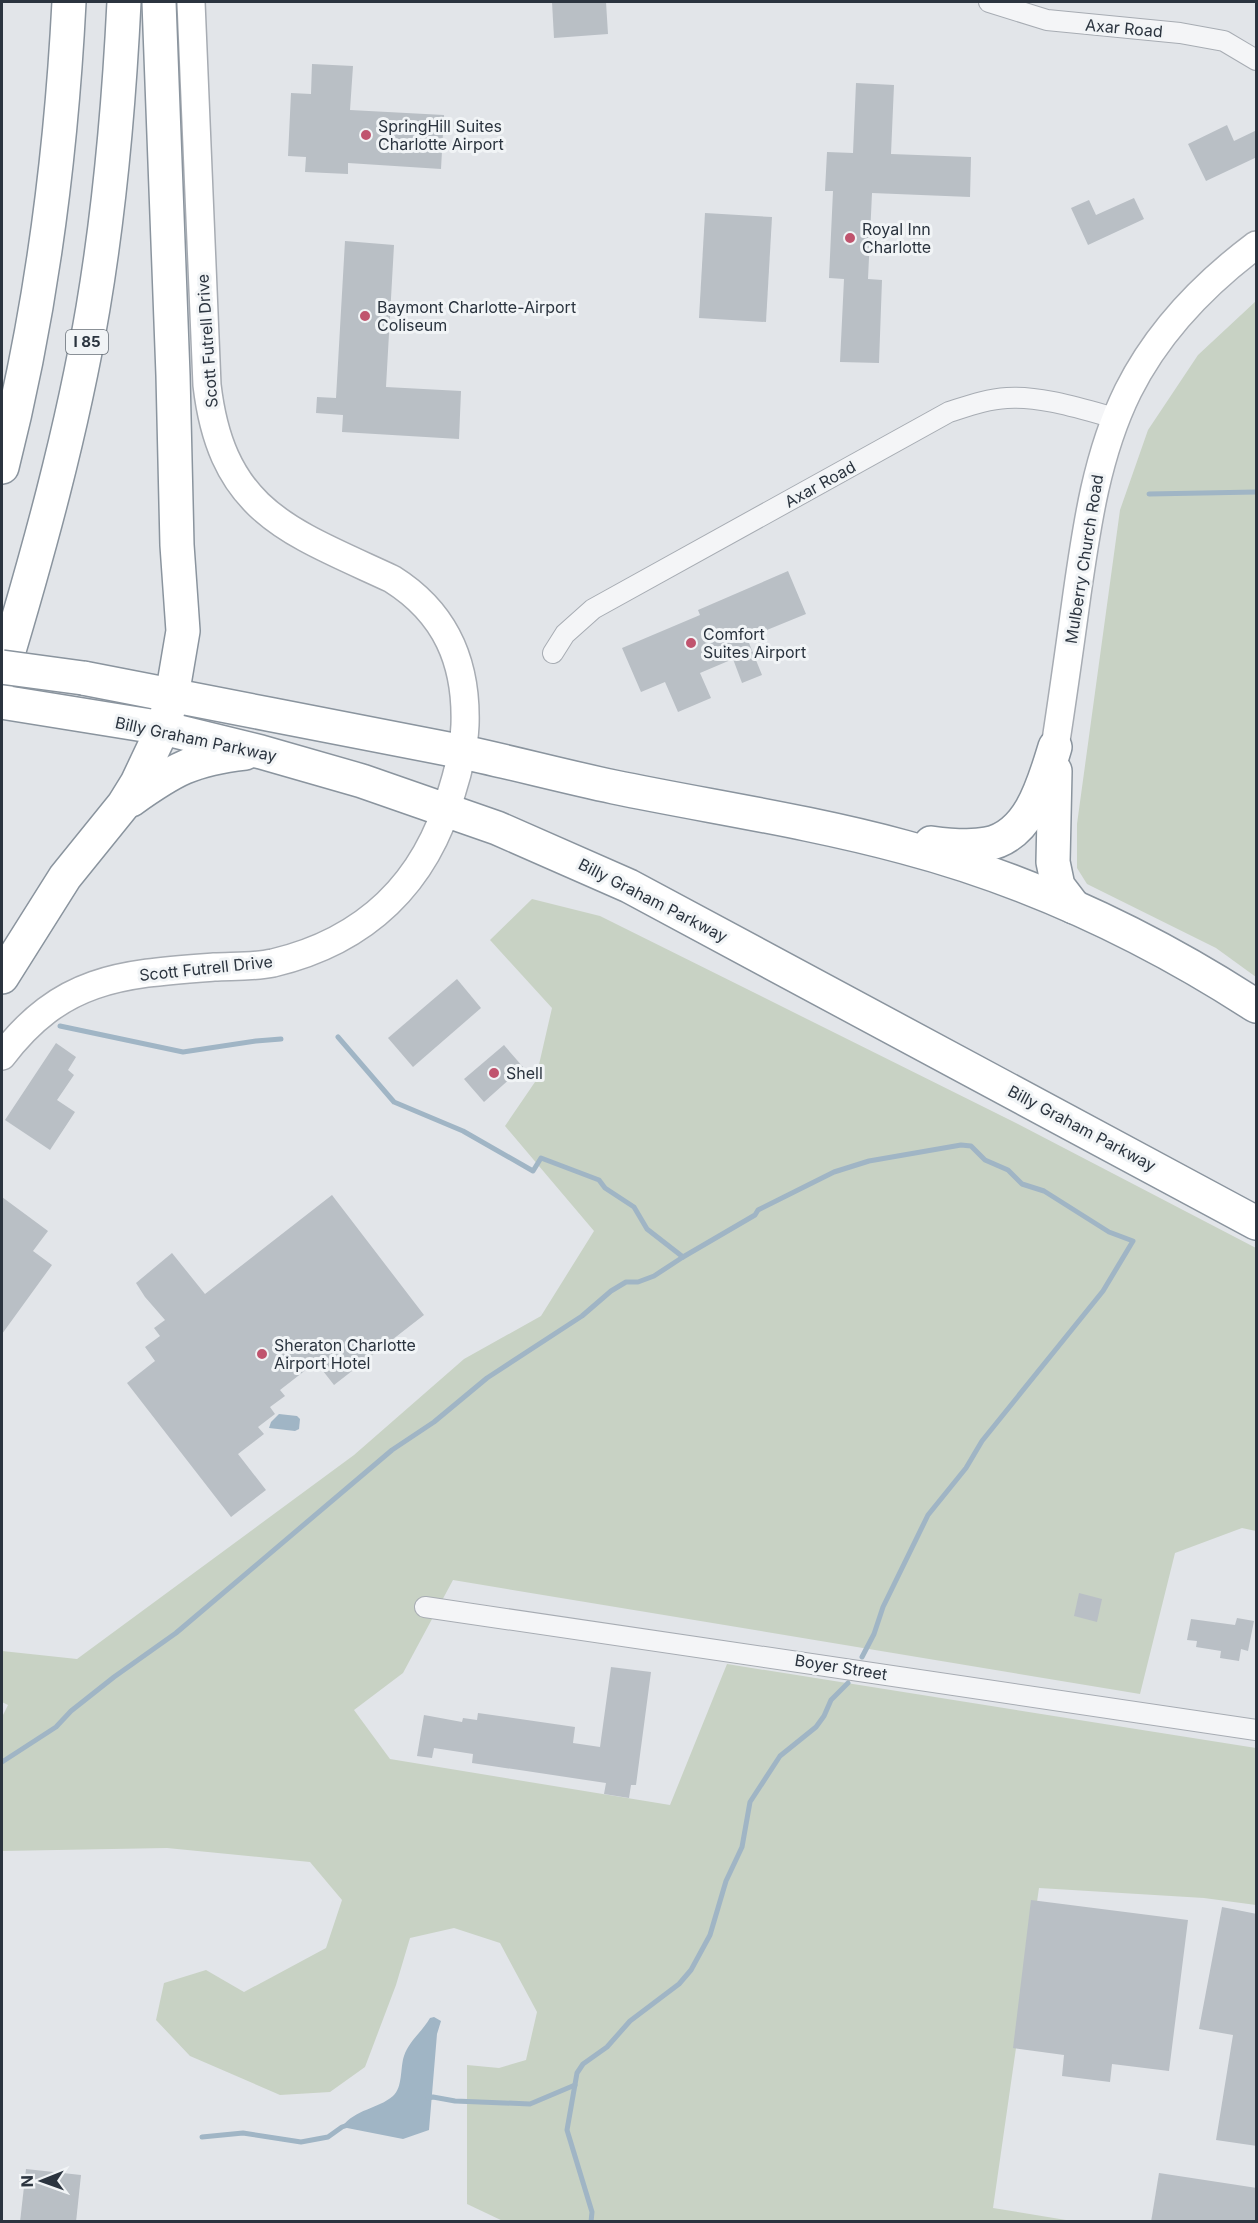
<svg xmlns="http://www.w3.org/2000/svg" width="1258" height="2223" font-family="Inter,sans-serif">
<rect width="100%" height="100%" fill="#e2e5e9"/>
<g fill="#c8d2c4">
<path d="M 1256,301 L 1256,977 L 1216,948 L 1087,884 L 1077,868 L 1077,824 L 1120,510 L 1148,430 L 1198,355 Z"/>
<path d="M 532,899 L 600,916 L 1016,1123 L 1256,1248 L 1256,1531 L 1242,1528 L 1175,1553 L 1140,1694 L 453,1580 L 403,1673 L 354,1710 L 390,1759 L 670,1805 L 727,1664 L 1256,1748 L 1256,1905 L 1204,1898 L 1039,1888 L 993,2208 L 1072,2221 L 505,2222 L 467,2204 L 467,2065 L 499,2068 L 526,2060 L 537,2012 L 500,1943 L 454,1928 L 410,1938 L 396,1985 L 365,2067 L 330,2092 L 280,2095 L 190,2056 L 156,2020 L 164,1983 L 206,1970 L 244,1992 L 326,1948 L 342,1900 L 310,1862 L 167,1848 L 2,1851 L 2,1717 L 8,1705 L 2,1702 L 2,1651 L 77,1659 L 354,1455 L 464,1359 L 541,1316 L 594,1231 L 505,1126 L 535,1082 L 552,1008 L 490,940 Z"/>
</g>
<g fill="#a0b5c5">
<path d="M 279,1414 L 297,1416 L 300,1419 L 299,1429 L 295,1431 L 269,1428 L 271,1422 Z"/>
<path d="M 434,2017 L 441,2021 L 437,2034 L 429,2130 L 403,2139 L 342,2127 C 355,2109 378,2109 393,2096 C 403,2087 400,2068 404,2056 C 409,2041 422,2032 430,2018 Z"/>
</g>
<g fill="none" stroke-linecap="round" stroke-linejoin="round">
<g stroke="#a0b5c5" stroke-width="5">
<path d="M 1149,494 L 1256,492"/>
<path d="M 60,1026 L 183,1052 L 256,1041 L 281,1039"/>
<path d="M 338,1037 L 394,1102 L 463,1131 L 533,1171 L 541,1158 L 599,1180 L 605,1188 L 634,1207 L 647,1229 L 683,1257"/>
<path d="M 2,1762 L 56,1727 L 71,1711 L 114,1677 L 176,1633 L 392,1450 L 434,1422 L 487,1378 L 582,1316 L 611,1291 L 626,1282 L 638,1282 L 654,1276 L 683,1257 L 755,1215 L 758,1210 L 834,1172 L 869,1161 L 961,1145 L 971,1146 L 985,1160 L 1008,1170 L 1022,1184 L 1044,1191 L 1109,1232 L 1133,1241 L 1103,1291 L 982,1441 L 966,1468 L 928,1515 L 883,1607 L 874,1634 L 862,1657"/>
<path d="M 428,2098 L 433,2097 L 455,2101 L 530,2104 L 575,2085"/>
<path d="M 202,2137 L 243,2133 L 301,2142 L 328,2137 L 342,2127 L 348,2125"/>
<path d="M 591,2222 L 592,2212 L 567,2130 L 577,2073 L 583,2064 L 607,2047 L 630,2021 L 679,1984 L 691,1970 L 710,1935 L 726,1881 L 742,1847 L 750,1802 L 780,1756 L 816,1727 L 824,1716 L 831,1700 L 848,1683"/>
</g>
</g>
<g fill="#b9bfc5">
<path d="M 552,2 L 606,2 L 608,34 L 554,38 Z"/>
<path d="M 312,64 L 353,66 L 350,110 L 444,115 L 441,169 L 348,163 L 348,174 L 305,172 L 306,157 L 288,156 L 291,93 L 311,94 Z"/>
<path d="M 856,83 L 894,85 L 891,154 L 971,157 L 970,197 L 872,193 L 868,279 L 882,280 L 879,363 L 840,362 L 844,279 L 829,278 L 833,191 L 825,191 L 827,152 L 853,153 Z"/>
<path d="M 1227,125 L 1234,141 L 1257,130 L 1257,157 L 1206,181 L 1188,144 Z"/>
<path d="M 1134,198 L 1144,219 L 1088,245 L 1071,208 L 1089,200 L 1096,215 Z"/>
<path d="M 705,213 L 772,217 L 766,322 L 699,318 Z"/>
<path d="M 345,241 L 394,245 L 386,387 L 461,391 L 459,439 L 342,432 L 343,415 L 316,413 L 317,397 L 336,398 Z"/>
<path d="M 788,571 L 806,614 L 747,638 L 762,675 L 742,683 L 733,659 L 700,673 L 711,698 L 678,712 L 665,682 L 641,692 L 622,648 L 700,615 L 698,610 Z"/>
<path d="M 457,979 L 481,1008 L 413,1067 L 388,1038 Z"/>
<path d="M 56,1043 L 76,1057 L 68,1070 L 74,1075 L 57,1100 L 75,1112 L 50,1150 L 5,1120 Z"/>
<path d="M 504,1045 L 523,1067 L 484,1102 L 464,1079 Z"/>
<path d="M 332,1195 L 424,1315 L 334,1385 L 316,1362 L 280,1390 L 285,1396 L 270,1407 L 275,1414 L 258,1427 L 264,1434 L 238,1454 L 266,1490 L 231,1517 L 127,1383 L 155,1361 L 145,1347 L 160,1336 L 154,1328 L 165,1320 L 145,1297 L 136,1283 L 172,1253 L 205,1294 Z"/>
<path d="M 2,1197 L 48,1231 L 33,1251 L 52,1265 L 2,1334 Z"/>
<path d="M 1079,1593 L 1102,1599 L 1097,1622 L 1074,1616 Z"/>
<path d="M 1237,1618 L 1254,1621 L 1248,1651 L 1241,1649 L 1239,1661 L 1220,1658 L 1221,1651 L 1196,1647 L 1197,1641 L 1187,1640 L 1191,1619 L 1235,1625 Z"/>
<path d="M 611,1667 L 651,1672 L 636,1785 L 631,1785 L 629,1798 L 604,1794 L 606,1783 L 472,1763 L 473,1754 L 434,1748 L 432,1758 L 417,1756 L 424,1715 L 462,1722 L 463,1718 L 477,1720 L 478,1713 L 575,1727 L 573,1743 L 600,1747 Z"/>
<path d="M 1031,1900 L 1188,1920 L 1169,2071 L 1112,2064 L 1110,2082 L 1062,2076 L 1064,2055 L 1013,2048 Z"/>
<path d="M 1222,1907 L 1257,1914 L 1257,2146 L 1216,2140 L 1233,2035 L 1199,2029 Z"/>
<path d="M 26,2169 L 81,2175 L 76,2222 L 20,2222 Z"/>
<path d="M 1159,2173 L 1257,2188 L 1257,2222 L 1151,2222 Z"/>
</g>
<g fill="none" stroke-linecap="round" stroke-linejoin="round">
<defs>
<g id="street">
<path d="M 989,2 L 1047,20 L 1180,33 L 1224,41 L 1256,60"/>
<path d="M 553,653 L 565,634 L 593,609 L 949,412 C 968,406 987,399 1007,398 C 1043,396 1081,409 1116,418"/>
<path d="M 425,1607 C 702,1646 979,1690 1256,1730"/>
</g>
<g id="secondary">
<path d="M 1055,747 C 1063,696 1070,645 1077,594 C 1087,524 1097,454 1128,391 C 1158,331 1204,284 1256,245"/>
<path d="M 2,1056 C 62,977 122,974 214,967 C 233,966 254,967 273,963 C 366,941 426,883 452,791 C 459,769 464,747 465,725 C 467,662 446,613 392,579 C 289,531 222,512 207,385 L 191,2"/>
</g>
<g id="highway">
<path d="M 2,467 C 41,314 61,159 69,2"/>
<path d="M 2,674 C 38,554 72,432 93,308 C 110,207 119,104 124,2"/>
<path d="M 83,678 C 208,703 333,726 458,751 C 510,762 562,776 614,787 C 711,807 808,821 904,847 C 1029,880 1148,936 1256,1006"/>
<path d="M 2,702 L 163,728 L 261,752 L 362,781 L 497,828 L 629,886 L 1256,1223"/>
<path d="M 1055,771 L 1053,862 L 1058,886 L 1074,907"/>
<path d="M 131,800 C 173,770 192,759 245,753"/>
<path d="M 931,843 C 946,845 972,847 987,844 C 1030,836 1044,783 1055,747"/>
<path d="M 2,977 L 65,877 L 124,804 L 137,783 L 163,728 L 172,696 L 183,631 L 177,545 L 173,375 L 159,2"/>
</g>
</defs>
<use href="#street" stroke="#a7acb3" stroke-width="22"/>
<use href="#secondary" stroke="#a7acb3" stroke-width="30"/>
<use href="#highway" stroke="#8a949e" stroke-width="36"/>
<use href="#street" stroke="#f4f5f7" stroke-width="20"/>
<use href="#secondary" stroke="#fff" stroke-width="27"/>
<use href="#highway" stroke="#fff" stroke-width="33"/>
<defs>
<path id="highway-bridge" d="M 2,667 L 83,678"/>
</defs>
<use href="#highway-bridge" stroke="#8a949e" stroke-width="36" stroke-linecap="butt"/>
<use href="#highway-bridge" stroke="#fff" stroke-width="33"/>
</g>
<g fill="#c0546e" stroke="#f1f4f6" stroke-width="2">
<circle cx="366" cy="135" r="6"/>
<circle cx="850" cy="238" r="6"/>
<circle cx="365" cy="316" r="6"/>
<circle cx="691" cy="643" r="6"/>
<circle cx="494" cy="1073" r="6"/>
<circle cx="262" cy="1354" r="6"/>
</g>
<g text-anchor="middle" stroke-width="6" stroke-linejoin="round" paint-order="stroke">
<rect fill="#f1f4f6" stroke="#666e76" stroke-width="1.5" x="66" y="330" width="42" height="24" rx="4.5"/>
<g font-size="15" font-weight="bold" fill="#2b343f">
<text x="87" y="347">I 85</text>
</g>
<g font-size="16" fill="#2b343f" stroke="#f1f4f6">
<text transform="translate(1124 28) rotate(5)" y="6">Axar Road</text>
<text transform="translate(207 341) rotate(-94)" y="6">Scott Futrell Drive</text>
<text transform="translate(820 484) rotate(-29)" y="6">Axar Road</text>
<text transform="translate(1084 559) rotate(-81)" y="6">Mulberry Church Road</text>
<text transform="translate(196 739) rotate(12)" y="6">Billy Graham Parkway</text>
<text transform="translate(653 900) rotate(27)" y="6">Billy Graham Parkway</text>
<text transform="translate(206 968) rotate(-6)" y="6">Scott Futrell Drive</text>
<text transform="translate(1082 1128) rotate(28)" y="6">Billy Graham Parkway</text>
<text transform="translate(841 1667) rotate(9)" y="6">Boyer Street</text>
</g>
<g font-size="16" fill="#2b343f" stroke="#f1f4f6" text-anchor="start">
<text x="378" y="132">SpringHill Suites<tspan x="378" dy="18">Charlotte Airport</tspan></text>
<text x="862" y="235">Royal Inn<tspan x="862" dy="18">Charlotte</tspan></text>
<text x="377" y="313">Baymont Charlotte-Airport<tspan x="377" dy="18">Coliseum</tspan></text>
<text x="703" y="640">Comfort<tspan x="703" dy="18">Suites Airport</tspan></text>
<text x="506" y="1079">Shell</text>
<text x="274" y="1351">Sheraton Charlotte<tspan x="274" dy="18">Airport Hotel</tspan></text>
</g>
</g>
<rect width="1258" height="2223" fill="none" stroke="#2b343f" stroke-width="6"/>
<g transform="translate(42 2181) rotate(269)" stroke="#f1f4f6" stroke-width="4.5" paint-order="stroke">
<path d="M0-4.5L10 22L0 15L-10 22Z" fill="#2b343f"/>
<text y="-9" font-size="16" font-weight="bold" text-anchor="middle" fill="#2b343f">N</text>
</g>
</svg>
